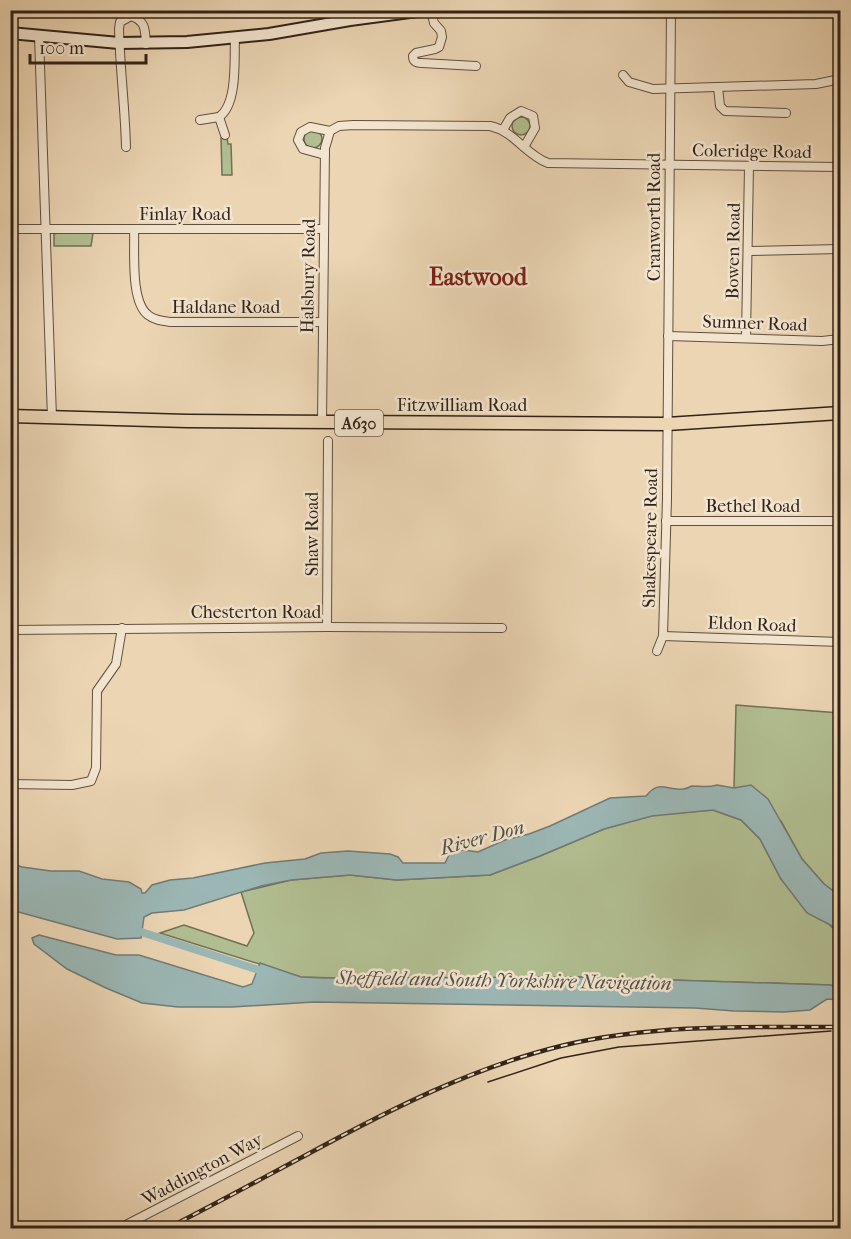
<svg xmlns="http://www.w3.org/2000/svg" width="851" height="1239" font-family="'IM FELL French Canon',serif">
<rect width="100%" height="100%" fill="#ebd5b3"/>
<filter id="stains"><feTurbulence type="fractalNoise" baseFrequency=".00333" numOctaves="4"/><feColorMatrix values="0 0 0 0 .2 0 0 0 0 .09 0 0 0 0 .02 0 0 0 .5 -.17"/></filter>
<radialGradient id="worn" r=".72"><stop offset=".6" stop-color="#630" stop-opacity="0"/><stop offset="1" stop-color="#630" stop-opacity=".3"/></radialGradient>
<g fill="#b1be91" stroke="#727055" stroke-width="1.5">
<circle cx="521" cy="126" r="9"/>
<circle cx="313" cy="139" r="9"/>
<path d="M 221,138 L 227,138 L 228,144 L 231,144 L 232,175 L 222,175 Z"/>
<path d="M 58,233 L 93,233 L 91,246 L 54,246 L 54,234 Z"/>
<path d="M 736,705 L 840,713 L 840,896 L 824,884 L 802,859 L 781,821 L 734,788 Z"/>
<path d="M 713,810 L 741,820 L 760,839 L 781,879 L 833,928 L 840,930 L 840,988 L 830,985 L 578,977 L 371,979 L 301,977 L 160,933 L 184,925 L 247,946 L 254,933 L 241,892 L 291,880 L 350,875 L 397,880 L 490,875 L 540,856 L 604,829 L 652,815 Z"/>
</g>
<g fill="#9bb7b5" stroke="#717b77" stroke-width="1.5">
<path d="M 717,785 L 734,788 L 751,785 L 768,799 L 802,859 L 824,884 L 840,896 L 840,930 L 807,913 L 781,879 L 760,839 L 741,820 L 713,810 L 652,816 L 604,829 L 540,856 L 490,875 L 397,880 L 350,875 L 291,880 L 261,886 L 184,910 L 152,913 L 144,917 L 141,938 L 117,939 L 11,910 L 11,863 L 22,867 L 51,871 L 79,871 L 102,879 L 129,882 L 141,889 L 142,893 L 145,893 L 152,885 L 170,880 L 193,878 L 265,863 L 305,859 L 321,853 L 348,851 L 390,854 L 398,857 L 403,863 L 445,863 L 449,855 L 447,848 L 478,852 L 505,840 L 529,834 L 550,826 L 610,798 L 646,796 C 660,779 666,791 683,789 C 686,789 689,787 692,786 C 701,786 707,788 717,785 Z"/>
<path d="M 39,935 L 116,955 L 139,955 L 243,987 L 252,984 L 260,963 L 301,977 L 323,978 L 578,977 L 830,985 L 840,988 L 840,1000 L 827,999 L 810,1010 L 784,1012 L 734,1011 L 695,1008 L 314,1002 L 232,1007 L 178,1007 L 142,1003 L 106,988 L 67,969 L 34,944 L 32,938 Z"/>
</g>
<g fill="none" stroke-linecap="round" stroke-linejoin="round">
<path stroke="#9bb7b5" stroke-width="8" d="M 132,929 L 268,973"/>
<defs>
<g id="street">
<path d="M 431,10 L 434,23 L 441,31 L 442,37 L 439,47 L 435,49 L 416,53 L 413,56 C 413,62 416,63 422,63 L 476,66"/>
<path d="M 39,36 L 52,418"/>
<path d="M 623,75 L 629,82 L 653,89 L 816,84 L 840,79"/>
<path d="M 718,87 L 720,106 L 725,111 L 786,113"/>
<path d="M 219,117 L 225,135"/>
<path d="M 200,120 L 219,117 C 238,104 234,59 235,38"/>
<path d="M 503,130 L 510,118 L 521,111 L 533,116 L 535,128 L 524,147"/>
<path d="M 126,147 C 125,107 120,69 119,29 L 120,22 L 131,16 C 146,21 145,30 146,44"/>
<path d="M 325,155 L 303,149 L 298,140 L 301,132 L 310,127 L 330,131 L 339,126 L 353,125 L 490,126 C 514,131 526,155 548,163 L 840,167"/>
<path d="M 10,229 L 323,229"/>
<path d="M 134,229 C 135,251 130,301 148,315 C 154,320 162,321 170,322 L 322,322"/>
<path d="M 749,251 L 840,249"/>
<path d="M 668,336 L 822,341 L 840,339"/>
<path d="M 746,337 L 749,166"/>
<path d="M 322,422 L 325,148 L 330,131"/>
<path d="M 666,521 L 840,521"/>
<path d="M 327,627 L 328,441"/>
<path d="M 10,630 L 327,627 L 502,628"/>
<path d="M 663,636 L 840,642"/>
<path d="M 657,651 L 663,636 L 667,499 L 671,10"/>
<path d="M 10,784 L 72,785 L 91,781 L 96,768 L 97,691 L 116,664 L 122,628"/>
<path d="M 120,1228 L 298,1136"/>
</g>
<path id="secondary" d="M 10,33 L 119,43 L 187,42 L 269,34 L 350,20 L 425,10"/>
<path id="primary" d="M 10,416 L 187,421 L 667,424 L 840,413"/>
</defs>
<use href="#street" stroke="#604f40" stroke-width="10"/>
<use href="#secondary" stroke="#322219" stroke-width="14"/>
<use href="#primary" stroke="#322219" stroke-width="15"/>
<use href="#street" stroke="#f2e4ce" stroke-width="8"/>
<use href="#secondary" stroke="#f2e4ce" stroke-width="10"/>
<use href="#primary" stroke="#ebd5b3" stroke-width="12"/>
<path stroke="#322219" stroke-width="1.5" d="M 488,1082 L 561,1058 L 619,1047 L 831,1031"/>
<defs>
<path id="rail" d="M 168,1228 C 215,1204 261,1179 308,1154 C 391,1109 473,1067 565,1045 C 655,1024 749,1027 840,1027"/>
</defs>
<use href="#rail" stroke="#322219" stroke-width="4.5"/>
<use href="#rail" stroke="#f2e4ce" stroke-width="2" stroke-dasharray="7" stroke-linecap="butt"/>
</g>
<g text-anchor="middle" stroke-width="5" stroke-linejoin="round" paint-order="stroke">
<rect fill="#f2e4ce" stroke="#6c5c4f" stroke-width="1.5" x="335" y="410" width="48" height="26" rx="4.5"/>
<g font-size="16" font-weight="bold" fill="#322219">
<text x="359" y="429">A630</text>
</g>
<g font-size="18" fill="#322219" stroke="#f2e4ce">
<text transform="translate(752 151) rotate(1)" y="6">Coleridge Road</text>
<text x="185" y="220">Finlay Road</text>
<text transform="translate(654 217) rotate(-90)" y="6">Cranworth Road</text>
<text transform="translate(733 251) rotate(-89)" y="6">Bowen Road</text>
<text transform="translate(308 276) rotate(-89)" y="6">Halsbury Road</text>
<text x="226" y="313">Haldane Road</text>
<text transform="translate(755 323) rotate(2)" y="6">Sumner Road</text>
<text x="462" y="411">Fitzwilliam Road</text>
<text x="753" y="512">Bethel Road</text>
<text transform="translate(312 534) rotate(-90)" y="6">Shaw Road</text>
<text transform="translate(650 538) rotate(-89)" y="6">Shakespeare Road</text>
<text x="256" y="618">Chesterton Road</text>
<text transform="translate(752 624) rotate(2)" y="6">Eldon Road</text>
<text transform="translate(202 1169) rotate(-28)" y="6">Waddington Way</text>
</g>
<g font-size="20" font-style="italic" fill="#524f48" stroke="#f2e4ce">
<text transform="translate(482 837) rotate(-15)" y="7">River Don</text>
<text transform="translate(504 980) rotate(1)" y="7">Sheffield and South Yorkshire Navigation</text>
</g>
<g font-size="24" font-weight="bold" fill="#7a1f14" stroke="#f2e4ce">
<text x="478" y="285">Eastwood</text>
</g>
</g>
<rect width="851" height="1239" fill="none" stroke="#ebd5b3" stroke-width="36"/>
<rect x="12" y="12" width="827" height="1215" fill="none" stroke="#322219" stroke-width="3"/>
<rect x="18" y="18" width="815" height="1203" fill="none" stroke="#322219" stroke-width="1.5"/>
<path d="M30 54v9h116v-9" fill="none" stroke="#322219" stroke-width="3"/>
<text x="39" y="54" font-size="18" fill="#322219" stroke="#f2e4ce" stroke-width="4.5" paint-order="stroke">100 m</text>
<rect width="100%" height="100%" filter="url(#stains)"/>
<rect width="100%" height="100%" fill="url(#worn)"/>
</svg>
